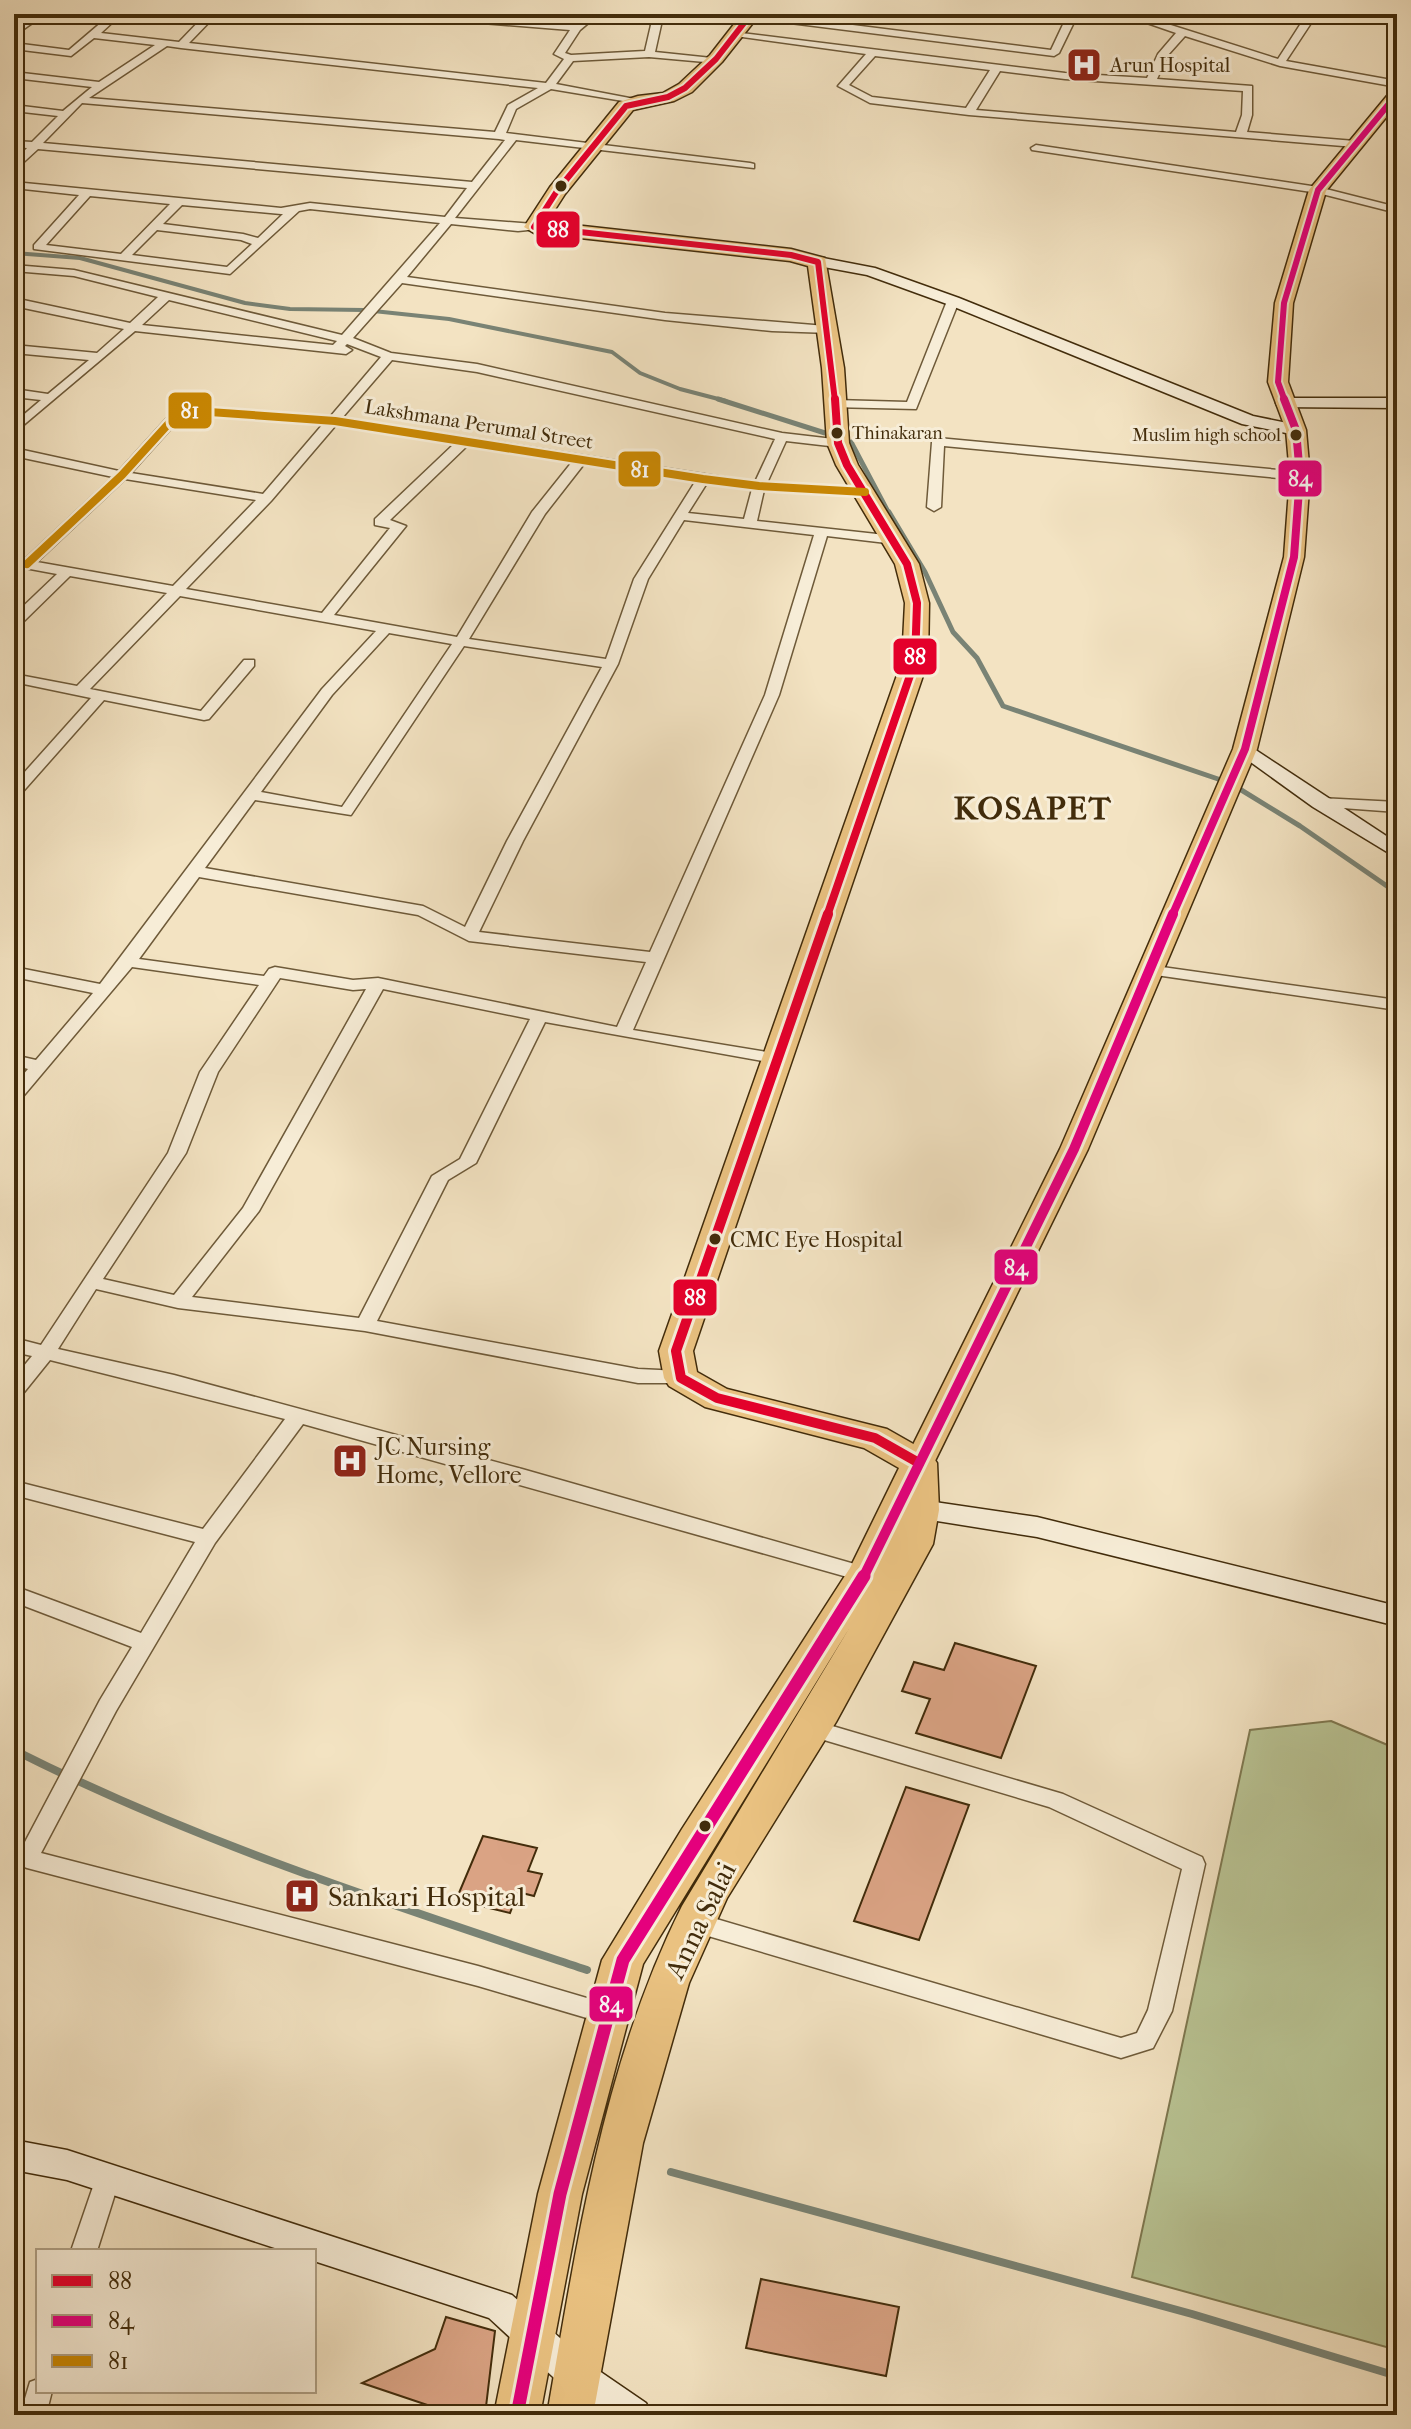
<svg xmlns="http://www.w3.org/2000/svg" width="1411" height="2429" font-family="'IM FELL French Canon',serif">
<rect width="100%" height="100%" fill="#f3e3c2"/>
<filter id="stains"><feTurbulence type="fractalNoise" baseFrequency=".0025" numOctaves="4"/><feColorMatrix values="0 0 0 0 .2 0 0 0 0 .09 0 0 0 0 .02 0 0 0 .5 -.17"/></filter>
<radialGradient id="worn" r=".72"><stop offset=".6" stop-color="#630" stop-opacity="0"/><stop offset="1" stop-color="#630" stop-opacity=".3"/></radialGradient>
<path fill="#b9c494" stroke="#7e7850" stroke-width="2" d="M 1331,1721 L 1397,1749 L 1397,2350 L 1132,2277 L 1250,1730 Z"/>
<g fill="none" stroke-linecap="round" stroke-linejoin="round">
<path stroke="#798375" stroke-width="4" d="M 14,253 L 80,258 L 245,303 L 290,309 L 364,310 L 449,319 L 612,352 L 640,373 L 680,389 L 726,401"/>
<g stroke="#798375" stroke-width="5">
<path d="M 718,399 L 825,433"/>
<path d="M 851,442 L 887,510"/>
<path d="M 889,512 L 925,572 L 953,632 L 977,658 L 1003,706 L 1221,780"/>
<path d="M 1238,788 L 1300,826 L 1397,893"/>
</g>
<g stroke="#798375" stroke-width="8">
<path d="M 14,1750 C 198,1843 392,1905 587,1970"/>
<path d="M 671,2172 L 1192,2314 L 1397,2376"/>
</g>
</g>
<g fill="#daa384" stroke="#422c0b" stroke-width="2">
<path d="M 955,1643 L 1036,1666 L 1001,1758 L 916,1733 L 930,1699 L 902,1691 L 914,1662 L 944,1670 Z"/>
<path d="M 906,1787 L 969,1805 L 919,1940 L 854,1921 Z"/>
<path d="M 483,1836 L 537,1848 L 528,1871 L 542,1874 L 534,1896 L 518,1892 L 510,1913 L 456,1900 Z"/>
<path d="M 761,2279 L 899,2307 L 886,2376 L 746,2348 Z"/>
<path d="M 446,2317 L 495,2331 L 485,2415 L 457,2415 L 362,2383 L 435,2349 Z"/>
</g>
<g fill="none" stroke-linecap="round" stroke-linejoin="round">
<defs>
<g id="street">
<path d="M 34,14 L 45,14 L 14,36 L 14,28 Z"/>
<path d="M 61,14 L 114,17 L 114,21 L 101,33 L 179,42 L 206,14 L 217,14 L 189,43 L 546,83 L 564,59 L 554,54 L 570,30 L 408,17 L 403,14 L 443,14 L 574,25 L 588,14 L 599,14 L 580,30 L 565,53 L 571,55 L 645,51 L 651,25 L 641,14 L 651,14 L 661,25 L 655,52 L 712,58 L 716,59 L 716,63 L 649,57 L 573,61 L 556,84 L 640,100 L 635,103 L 551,89 L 516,109 L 506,133 L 750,163 L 754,164 L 754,168 L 516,140 L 455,218 L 534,224 L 538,225 L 538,229 L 518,231 L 451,224 L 407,277 L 665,313 L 826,326 L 830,327 L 830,333 L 772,331 L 665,320 L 402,283 L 353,338 L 391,353 L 477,364 L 782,433 L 842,440 L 844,443 L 838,447 L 786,441 L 767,483 L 865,488 L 870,489 L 870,495 L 764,490 L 757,521 L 895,536 L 902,540 L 895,544 L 827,536 L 779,695 L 633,1030 L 779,1054 L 787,1059 L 785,1063 L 779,1064 L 545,1022 L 476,1163 L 448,1180 L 377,1321 L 638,1369 L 681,1371 L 688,1373 L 691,1378 L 688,1383 L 638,1383 L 365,1331 L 178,1308 L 96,1289 L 58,1349 L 174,1375 L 522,1469 L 872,1569 L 875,1574 L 872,1579 L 865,1582 L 303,1424 L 215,1543 L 116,1711 L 41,1853 L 478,1966 L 607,2004 L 615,2007 L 619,2014 L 615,2021 L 607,2024 L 478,1986 L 27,1868 L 19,1865 L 16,1859 L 100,1700 L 132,1647 L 14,1602 L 14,1586 L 141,1633 L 195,1542 L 14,1495 L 14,1481 L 203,1529 L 285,1419 L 50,1360 L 21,1396 L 14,1398 L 14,1378 L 32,1356 L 14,1352 L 14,1338 L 41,1345 L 168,1153 L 200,1072 L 259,985 L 132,967 L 20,1100 L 14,1101 L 14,1085 L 28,1069 L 14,1065 L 14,1055 L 36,1060 L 93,993 L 14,977 L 14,967 L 100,984 L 322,689 L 376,631 L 180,596 L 90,689 L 201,711 L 244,660 L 254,660 L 254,666 L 209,719 L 204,720 L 104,700 L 19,796 L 14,798 L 14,784 L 91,698 L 14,682 L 14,674 L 77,686 L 167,593 L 70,576 L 19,626 L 14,627 L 14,615 L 57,574 L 14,566 L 14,558 L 24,560 L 113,477 L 14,456 L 14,448 L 119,471 L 177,407 L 330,417 L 381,357 L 347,344 L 345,346 L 352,350 L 346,354 L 135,331 L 14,433 L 14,423 L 41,400 L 14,397 L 14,389 L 48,394 L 89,360 L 14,353 L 14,345 L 97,353 L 124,329 L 14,306 L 14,298 L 130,323 L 158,297 L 74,276 L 14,271 L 14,265 L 74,270 L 342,335 L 440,223 L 310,209 L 299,211 L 230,274 L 34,249 L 34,245 L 79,195 L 14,188 L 14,182 L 281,208 L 310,203 L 445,217 L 467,188 L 38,149 L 14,171 L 14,162 L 27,148 L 14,147 L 14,141 L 32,142 L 58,116 L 14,111 L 14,105 L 63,111 L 92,87 L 14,78 L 14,72 L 99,82 L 155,45 L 94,38 L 71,56 L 14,49 L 14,43 L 69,50 L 103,21 ZM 167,46 L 181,48 L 538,88 L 508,105 L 495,132 L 89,98 ZM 82,103 L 499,139 L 505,140 L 472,182 L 43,143 ZM 90,196 L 170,204 L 121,254 L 46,245 ZM 182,205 L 281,214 L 283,214 L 258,238 L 243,234 L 163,224 ZM 157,230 L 241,240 L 252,244 L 227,267 L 132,255 ZM 169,300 L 337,341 L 333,345 L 142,325 ZM 392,360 L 477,372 L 775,439 L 755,482 L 342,418 ZM 184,414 L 323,424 L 263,494 L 131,473 ZM 336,425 L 454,444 L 375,519 L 375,525 L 390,528 L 322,613 L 186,589 L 271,501 ZM 467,446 L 572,462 L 532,512 L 457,637 L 334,615 L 406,526 L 390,520 ZM 584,464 L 695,482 L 634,579 L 606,659 L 469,639 L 545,514 ZM 125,479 L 256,500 L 173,586 L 37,562 ZM 707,483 L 752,489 L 744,519 L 688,513 ZM 684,520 L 814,535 L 765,695 L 650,952 L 479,932 L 523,841 L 618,664 L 648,579 ZM 389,633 L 452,644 L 342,807 L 261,792 L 332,695 ZM 464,646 L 602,667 L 507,841 L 465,927 L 423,906 L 205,868 L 255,800 L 351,815 ZM 199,877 L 418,915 L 469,941 L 646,962 L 617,1027 L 378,978 L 353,980 L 275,967 L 269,969 L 264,976 L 139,959 ZM 280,978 L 353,990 L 366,989 L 243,1208 L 174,1295 L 103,1279 L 186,1153 L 218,1072 ZM 383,989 L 530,1019 L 460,1159 L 432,1176 L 359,1318 L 192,1297 L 259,1211 Z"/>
<path d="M 746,14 L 765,14 L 1051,50 L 1068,14 L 1078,14 L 1059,53 L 1054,56 L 750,18 Z"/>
<path d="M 1121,14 L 1136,14 L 1278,59 L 1307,14 L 1317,14 L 1286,61 L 1397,81 L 1397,87 L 1280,66 L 1185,36 L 1168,55 L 1157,79 L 1252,86 L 1252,115 L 1247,132 L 1355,141 L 1360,144 L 1355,147 L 969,115 L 870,103 L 838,86 L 866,54 L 728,35 L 733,32 L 1065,73 L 1147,78 L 1158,54 L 1176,33 ZM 875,56 L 990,70 L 966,108 L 872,97 L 849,85 ZM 1000,71 L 1065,79 L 1243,91 L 1242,115 L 1236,132 L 976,110 Z"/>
<path d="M 1036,145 L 1318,187 L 1397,207 L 1397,213 L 1318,193 L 1032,150 L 1031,148 Z"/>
<path d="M 953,297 L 959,301 L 916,409 L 831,407 L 831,401 L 835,400 L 907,402 L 947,301 Z"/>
<path d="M 938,438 L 1300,472 L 1306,476 L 1300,480 L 944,446 L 941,507 L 934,511 L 927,507 L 932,442 Z"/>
<path d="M 1320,798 L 1397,802 L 1397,812 L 1315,806 L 1315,800 Z"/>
<path d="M 1148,965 L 1397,1000 L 1397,1010 L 1142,973 L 1140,970 L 1142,967 Z"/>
<path d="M 812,1720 L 1063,1794 L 1202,1857 L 1205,1864 L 1172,2011 L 1153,2048 L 1121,2058 L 688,1930 L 685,1923 L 688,1916 L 696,1913 L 1121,2038 L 1137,2033 L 1148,2010 L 1182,1869 L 1049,1807 L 804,1734 L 801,1728 L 804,1722 Z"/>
<path d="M 108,2167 L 117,2170 L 120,2178 L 97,2251 L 71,2251 L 96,2178 L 99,2170 Z"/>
<path d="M 38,2379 L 38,2391 L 52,2391 L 46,2415 L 20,2415 L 30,2382 Z"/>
</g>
<g id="secondary">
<path d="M 818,257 L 875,268 L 959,298 L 1253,416 L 1302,426 L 1304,430 L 1296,435 L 1242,424 L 947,304 L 867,275 L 813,265 L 810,262 Z"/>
<path d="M 1284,398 L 1397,398 L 1397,408 L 1278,407 L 1276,403 Z"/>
<path d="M 1245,743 L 1397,843 L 1397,858 L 1313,807 L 1238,753 L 1235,749 L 1238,745 Z"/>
<path d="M 921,1500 L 1037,1517 L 1397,1606 L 1397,1626 L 1037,1537 L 912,1517 L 908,1510 L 912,1503 Z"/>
<path d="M 14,2140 L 67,2150 L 512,2295 L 589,2364 L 646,2403 L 652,2415 L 604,2415 L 565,2388 L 489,2318 L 314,2261 L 314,2251 L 284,2251 L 67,2180 L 14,2170 Z"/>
</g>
<path id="primary" d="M 1397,89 L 1397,104 L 1326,191 L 1293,303 L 1288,382 L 1306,430 L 1310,476 L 1304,557 L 1257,749 L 1088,1149 L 934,1463 L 930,1471 L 919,1474 L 908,1471 L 904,1463 L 1060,1149 L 1233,749 L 1284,557 L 1290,476 L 1286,430 L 1268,382 L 1275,303 L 1309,190 L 1391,91 Z"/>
<path id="highway" d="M 742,14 L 760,14 L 722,62 L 692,92 L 674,101 L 633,110 L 565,194 L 547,222 L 791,249 L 825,258 L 844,368 L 849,443 L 858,465 L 919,564 L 929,603 L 928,661 L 693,1351 L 697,1372 L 727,1389 L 887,1429 L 931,1454 L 937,1463 L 939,1510 L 933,1544 L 836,1722 L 727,1898 L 689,1983 L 643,2143 L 593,2415 L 547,2415 C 577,2243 603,2064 682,1906 L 850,1627 L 643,1964 L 582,2194 L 540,2415 L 494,2415 L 538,2194 L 602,1960 L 682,1829 L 850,1568 L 899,1468 L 864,1448 L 705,1407 L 669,1386 L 664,1378 L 659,1351 L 902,661 L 905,603 L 895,564 L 836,465 L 827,443 L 822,368 L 808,266 L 790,261 L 534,233 L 524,227 L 550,187 L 619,102 L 638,96 L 663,93 L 679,84 L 710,55 Z"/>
</defs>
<use href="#street" stroke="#6e5a39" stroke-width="3"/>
<use href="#secondary" stroke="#422c0b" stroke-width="3"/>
<use href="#primary" stroke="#422c0b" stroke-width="3"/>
<use href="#highway" stroke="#422c0b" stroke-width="3"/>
<use href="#street" fill="#f7edd7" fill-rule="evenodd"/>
<use href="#secondary" fill="#f7edd7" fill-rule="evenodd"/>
<use href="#primary" fill="#eac281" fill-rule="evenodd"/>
<use href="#highway" fill="#eac281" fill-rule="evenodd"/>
<defs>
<path id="bus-1-far2" d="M 751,14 L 716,59 L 685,88 L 668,97 L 626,106 L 557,191 L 534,227 L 791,255 L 818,262 L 835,401"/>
<path id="bus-1-far1" d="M 827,916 L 915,661 L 917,603 L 907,564 L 847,465 L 838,443 L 835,399"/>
<path id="bus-1" d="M 828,914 L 676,1351 L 681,1378 L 717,1398 L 875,1438 L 919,1463"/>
<path id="bus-2-far3" d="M 1285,401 L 1278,382 L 1284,303 L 1318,190 L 1397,94"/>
<path id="bus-2-far2" d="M 1172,916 L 1245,749 L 1294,557 L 1300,476 L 1296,430 L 1284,399"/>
<path id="bus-2-far1" d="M 863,1578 L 1074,1149 L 1173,914"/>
<path id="bus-2" d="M 517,2415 L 560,2194 L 623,1960 L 864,1576"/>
<path id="bus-3" d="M 27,564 L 122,475 L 181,410 L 335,421 L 703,479 L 759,486 L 865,492"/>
</defs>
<use href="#bus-1-far2" stroke="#f7edd7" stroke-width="10"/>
<use href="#bus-1-far1" stroke="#f7edd7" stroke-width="13"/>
<use href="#bus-1" stroke="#f7edd7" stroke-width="16"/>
<use href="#bus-2-far3" stroke="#f7edd7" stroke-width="10"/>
<use href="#bus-2-far2" stroke="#f7edd7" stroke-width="13"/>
<use href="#bus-2-far1" stroke="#f7edd7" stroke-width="16"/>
<use href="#bus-2" stroke="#f7edd7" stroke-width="19"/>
<use href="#bus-3" stroke="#f7edd7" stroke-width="13"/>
<use href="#bus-1-far2" stroke="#e4002b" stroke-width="6"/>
<use href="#bus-1-far1" stroke="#e4002b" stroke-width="8"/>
<use href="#bus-1" stroke="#e4002b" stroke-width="10"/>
<use href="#bus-2-far3" stroke="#e5007d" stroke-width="6"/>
<use href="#bus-2-far2" stroke="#e5007d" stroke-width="8"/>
<use href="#bus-2-far1" stroke="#e5007d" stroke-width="10"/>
<use href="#bus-2" stroke="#e5007d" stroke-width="13"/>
<use href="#bus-3" stroke="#ca8803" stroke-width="8"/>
</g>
<defs>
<symbol id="hospital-square" viewBox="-11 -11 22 22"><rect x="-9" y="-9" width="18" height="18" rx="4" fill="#8f2418" stroke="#f7edd7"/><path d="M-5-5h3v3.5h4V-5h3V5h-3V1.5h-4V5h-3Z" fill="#fff"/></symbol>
</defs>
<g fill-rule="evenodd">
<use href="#hospital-square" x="1064" y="45" width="40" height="40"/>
<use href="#hospital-square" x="330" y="1441" width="40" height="40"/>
<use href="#hospital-square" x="282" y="1876" width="40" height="40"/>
</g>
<g fill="#422c0b" stroke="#f7edd7" stroke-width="3">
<circle cx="561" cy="186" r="7"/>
<circle cx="837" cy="433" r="7"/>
<circle cx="1296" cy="435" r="7"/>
<circle cx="715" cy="1239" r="7"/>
<circle cx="705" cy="1826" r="7"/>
</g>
<g text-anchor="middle" stroke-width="6" stroke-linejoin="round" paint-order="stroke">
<g font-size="18" fill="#422c0b" stroke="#f7edd7" text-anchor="start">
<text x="852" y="439">Thinakaran</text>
<text x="1281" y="441" text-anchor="end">Muslim high school</text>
</g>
<g font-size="20" fill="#422c0b" stroke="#f7edd7" text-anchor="start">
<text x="1110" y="72">Arun Hospital</text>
</g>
<g font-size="20" fill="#422c0b" stroke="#f7edd7">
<text transform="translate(479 424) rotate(9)" y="7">Lakshmana Perumal Street</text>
</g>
<g font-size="22" fill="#422c0b" stroke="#f7edd7" text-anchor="start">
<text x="730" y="1247">CMC Eye Hospital</text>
</g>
<g font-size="24" fill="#422c0b" stroke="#f7edd7" text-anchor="start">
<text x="376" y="1455">JC Nursing<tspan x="376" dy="28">Home, Vellore</tspan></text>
</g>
<g font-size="28" fill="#422c0b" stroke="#f7edd7" text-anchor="start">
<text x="328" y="1906">Sankari Hospital</text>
</g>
<g font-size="28" fill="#422c0b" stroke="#f7edd7">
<text transform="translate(700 1920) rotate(-64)" y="10">Anna Salai</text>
</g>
<g font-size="32" font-weight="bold" letter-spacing="2" fill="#422c0b" stroke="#f7edd7">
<text x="1033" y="819">KOSAPET</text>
</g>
</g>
<g stroke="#f7edd7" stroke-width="3">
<rect x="535" y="210" width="46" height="39" rx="8" fill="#e4002b"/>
<rect x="167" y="391" width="46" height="39" rx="8" fill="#ca8803"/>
<rect x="617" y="450" width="45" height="38" rx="8" fill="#ca8803"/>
<rect x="1277" y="459" width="46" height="39" rx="8" fill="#e5007d"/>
<rect x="892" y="637" width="46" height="39" rx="8" fill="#e4002b"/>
<rect x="993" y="1248" width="46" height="38" rx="8" fill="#e5007d"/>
<rect x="672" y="1278" width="46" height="39" rx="8" fill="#e4002b"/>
<rect x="588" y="1985" width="46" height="38" rx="8" fill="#e5007d"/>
</g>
<g font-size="22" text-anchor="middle" font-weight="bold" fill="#fff">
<text x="558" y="237">88</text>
<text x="190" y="418">81</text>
<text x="640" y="477">81</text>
<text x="1300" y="486">84</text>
<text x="915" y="664">88</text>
<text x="1016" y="1275">84</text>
<text x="695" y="1305">88</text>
<text x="611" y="2012">84</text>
</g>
<rect width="1411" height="2429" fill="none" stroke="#f3e3c2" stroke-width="48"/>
<rect x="16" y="16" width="1379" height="2397" fill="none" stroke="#422c0b" stroke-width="4"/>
<rect x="24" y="24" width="1363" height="2381" fill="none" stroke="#422c0b" stroke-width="2"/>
<rect x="36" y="2249" width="280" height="144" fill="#f7edd7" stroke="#afa085" stroke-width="2"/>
<rect x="52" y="2275" width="40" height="12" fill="#e4002b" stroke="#afa085" stroke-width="2"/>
<text x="108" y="2289" font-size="24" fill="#422c0b">88</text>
<rect x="52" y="2315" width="40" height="12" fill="#e5007d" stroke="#afa085" stroke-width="2"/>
<text x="108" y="2329" font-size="24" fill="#422c0b">84</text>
<rect x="52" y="2355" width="40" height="12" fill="#ca8803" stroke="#afa085" stroke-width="2"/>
<text x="108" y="2369" font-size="24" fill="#422c0b">81</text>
<rect width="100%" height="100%" filter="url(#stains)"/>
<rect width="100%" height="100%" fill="url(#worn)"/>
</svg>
